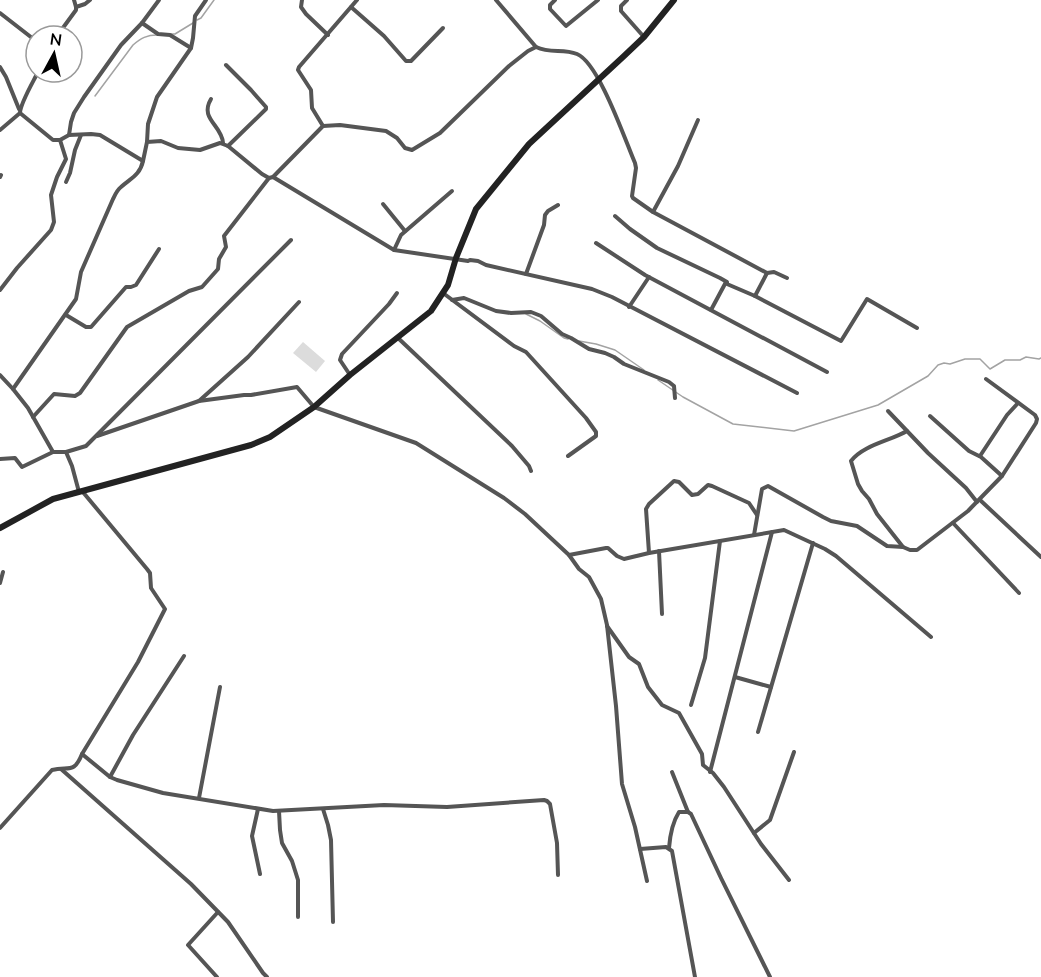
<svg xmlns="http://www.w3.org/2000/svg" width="1041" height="977" font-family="'Nunito Sans',sans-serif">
<rect width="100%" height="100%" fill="#fff"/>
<path fill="#dcdcdc" d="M 303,342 L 325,361 L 316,372 L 293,353 Z"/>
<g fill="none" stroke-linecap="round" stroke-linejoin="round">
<g stroke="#a3a3a3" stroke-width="1.5">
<path d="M 197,20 L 201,18 L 214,0"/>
<path d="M 171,34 L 175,34 L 193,23"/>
<path d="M 95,96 L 133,45 C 141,38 147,35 157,35"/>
<path d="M 526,314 L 540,321 L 564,338 L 568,339"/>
<path d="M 579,341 L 596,344 L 615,350 L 644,370"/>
<path d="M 658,380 L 683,397 L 733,424 L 794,431 L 878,405 L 928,376 L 938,365 L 944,363 L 950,364 L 965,359 L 980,359 L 990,369 L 1005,360 L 1020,360 L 1026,357 L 1039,359 L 1041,358"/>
</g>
<g stroke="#555" stroke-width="4">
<path d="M 302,0 L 301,7 L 306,14 L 328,35"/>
<path d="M 496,0 L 536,47 C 551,54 563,48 577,54 C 599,63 625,140 635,163 L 636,168 L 632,196 L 633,198 L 653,212 L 767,273"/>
<path d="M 555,0 L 550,5 L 550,9 L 566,26 L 598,0"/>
<path d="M 627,0 L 621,6 L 621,11 L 644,37"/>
<path d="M 76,7 L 85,4 L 90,0"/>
<path d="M 351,7 L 384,36 L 406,61 L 411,61 L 443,28"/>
<path d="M 0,13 L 36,41"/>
<path d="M 142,23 L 158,34 L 170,35 L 191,48"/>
<path d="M 57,36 L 76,10 L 76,7 L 74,0"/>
<path d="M 226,65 L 251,90 L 266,107 L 266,109 L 228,146"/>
<path d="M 0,67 L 6,77 L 19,109"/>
<path d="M 38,72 C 33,82 20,104 20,113 L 53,140 L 60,140 L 69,135 L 91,134 L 100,135 L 143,161 L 147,142 L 161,141 L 178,148 L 200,150 L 220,143 L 228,146 L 262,174 L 269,178"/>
<path d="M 211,99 C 199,119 222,125 223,143"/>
<path d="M 323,126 L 312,108 L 311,90 L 298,70 L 299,67 L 357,0"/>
<path d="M 0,130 L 20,113"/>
<path d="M 69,135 L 71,122 L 74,113 L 84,97 L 121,45 L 142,23 L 159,0"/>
<path d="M 147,142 L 148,124 L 157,97 L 191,48 L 193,38 L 195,16 L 206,0"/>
<path d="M 0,177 L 1,175"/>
<path d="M 273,177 L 394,250 L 468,261 L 470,260 L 478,261 L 486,265 L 592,289 L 612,297 L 797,393"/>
<path d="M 66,182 L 70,173 L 75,150 L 81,135"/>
<path d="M 383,204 L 405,231"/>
<path d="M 653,212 L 678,166 L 698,120"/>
<path d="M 615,216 L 630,229 L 657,248 L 720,278 L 727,282 L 727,284 L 755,296 L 841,341 L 867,299 L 917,328"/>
<path d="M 596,243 L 645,275 L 827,372"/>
<path d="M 394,250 L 401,235 L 452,191"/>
<path d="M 526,274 L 544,225 L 545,215 L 548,211 L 558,205"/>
<path d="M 0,290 L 17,268 L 51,230 L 54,222 L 51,195 L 57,177 L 66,159 L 60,140"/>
<path d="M 443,293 L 514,346 L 526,352 L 586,418 L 596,432 L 596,436 L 568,456"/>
<path d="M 755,296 L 767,273 L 774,272 L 787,278"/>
<path d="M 452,300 L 464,298 L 496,311 L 511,313 L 531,312 L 541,316 L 562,334 L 571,338 L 589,349 L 605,353 L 614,357 L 624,364 L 669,382 L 674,386 L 675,398"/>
<path d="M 629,307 L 649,277"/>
<path d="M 711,310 L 726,282"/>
<path d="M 66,315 L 86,327 L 91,327 L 126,287 L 131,287 L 136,285 L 159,249"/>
<path d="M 398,338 L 512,446 L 529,466 L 531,471"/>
<path d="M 0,375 L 13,389"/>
<path d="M 350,375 L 340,360 L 342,354 L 389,304 L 397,293"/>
<path d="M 199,401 L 244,395 L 251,395 L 297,387 L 314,407 L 416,443 L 504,498 L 525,514 L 569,555 L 579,569 L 589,577 L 601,599 L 607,625 L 616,706 L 622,784 L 635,827 L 647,881"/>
<path d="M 888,411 L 928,453 L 966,488 L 977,502"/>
<path d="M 930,416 L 969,451 L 981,457 L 1002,476"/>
<path d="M 33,417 L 54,394 L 75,396 L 80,393 L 127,327 L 189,291 L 202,287 L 218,269 L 219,259 L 226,247 L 224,236 L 269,178 L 273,177 L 323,126 L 340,125 L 386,131 L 397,138 L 405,148 L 412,150 L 440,133 L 509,66 L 528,51 L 536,47"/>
<path d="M 97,436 L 199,401 L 248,357 L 299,302"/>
<path d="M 66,452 L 86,446 L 291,240"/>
<path d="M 980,456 L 1007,415 L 1018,403"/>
<path d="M 0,459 L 15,458 L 22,467 L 53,452"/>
<path d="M 79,492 L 72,466 L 66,452 L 53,452 L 28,408 L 13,389 L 76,299 L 81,272 L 113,199 C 115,195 117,190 121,187 C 131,178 140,175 143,161"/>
<path d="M 980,500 L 1041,557"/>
<path d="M 953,523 L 1019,593"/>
<path d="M 754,535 L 762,489 L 768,486 L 823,517 L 831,521 L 857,526 L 887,546 L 903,547 L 910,550 L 917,550 L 968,511 L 1002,476 L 1036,423 L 1037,419 L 1035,415 L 986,379"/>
<path d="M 903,547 L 877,514 L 869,499 L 862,491 L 858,484 L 851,461 C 863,445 890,441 907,431"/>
<path d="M 659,551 L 662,614"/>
<path d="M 649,553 L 646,509 L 649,504 L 674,481 L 679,482 L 692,495 L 698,494 L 708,485 L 712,486 L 749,503 L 757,515"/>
<path d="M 569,555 L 606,548 L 608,548 L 617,556 L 624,559 L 649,553 L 784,530 L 825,549 L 836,556 L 931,637"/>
<path d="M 0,583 L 3,572"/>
<path d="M 607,626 L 629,657 L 639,664 L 648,687 L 662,705 L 679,713 L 702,754 L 703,765 L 713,773 L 724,787 L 761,844 L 789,880"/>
<path d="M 735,677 L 771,687"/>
<path d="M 691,705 L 705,658 L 720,541"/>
<path d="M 758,732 L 813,543"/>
<path d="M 82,754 L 110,777 L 117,780 L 163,793 L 273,811 L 384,805 L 447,807 L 544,800 L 547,801 L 550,804 L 557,843 L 558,875"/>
<path d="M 61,769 L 191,884 L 228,922 L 263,973 L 267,977"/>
<path d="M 672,772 L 688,812"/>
<path d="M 710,772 L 772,532"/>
<path d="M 110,777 L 133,735 L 184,656"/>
<path d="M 199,798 L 220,687"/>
<path d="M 258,809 L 252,836 L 260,874"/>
<path d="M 323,809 L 328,825 L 331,840 L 333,922"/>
<path d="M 279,811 L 280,830 L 282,843 L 292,861 L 298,880 L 298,917"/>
<path d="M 0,828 L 52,770 C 69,766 74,774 82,754 L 138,662 L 165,609 L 151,588 L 150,573 L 147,569 L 82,491"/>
<path d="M 754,833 L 770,820 L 794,752"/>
<path d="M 669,848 C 670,835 672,823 679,812 L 688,812 L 691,814 L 721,878 L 770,977"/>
<path d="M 640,849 L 666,847 L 672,851 L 695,977"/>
<path d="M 217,977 L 188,945 L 218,912"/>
</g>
<path stroke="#222" stroke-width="6" d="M 0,528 L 53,499 L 251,445 L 270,437 L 314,407 L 350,375 L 431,311 L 448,285 L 456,258 L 476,209 L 529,144 L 624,56 L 644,37 L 674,0"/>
</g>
<g transform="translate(54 54) rotate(8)"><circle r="28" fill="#ffffff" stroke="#999999" stroke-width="1.5"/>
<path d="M0-4.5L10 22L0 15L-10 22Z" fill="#000000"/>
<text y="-9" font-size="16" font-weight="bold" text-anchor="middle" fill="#000000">N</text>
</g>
</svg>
